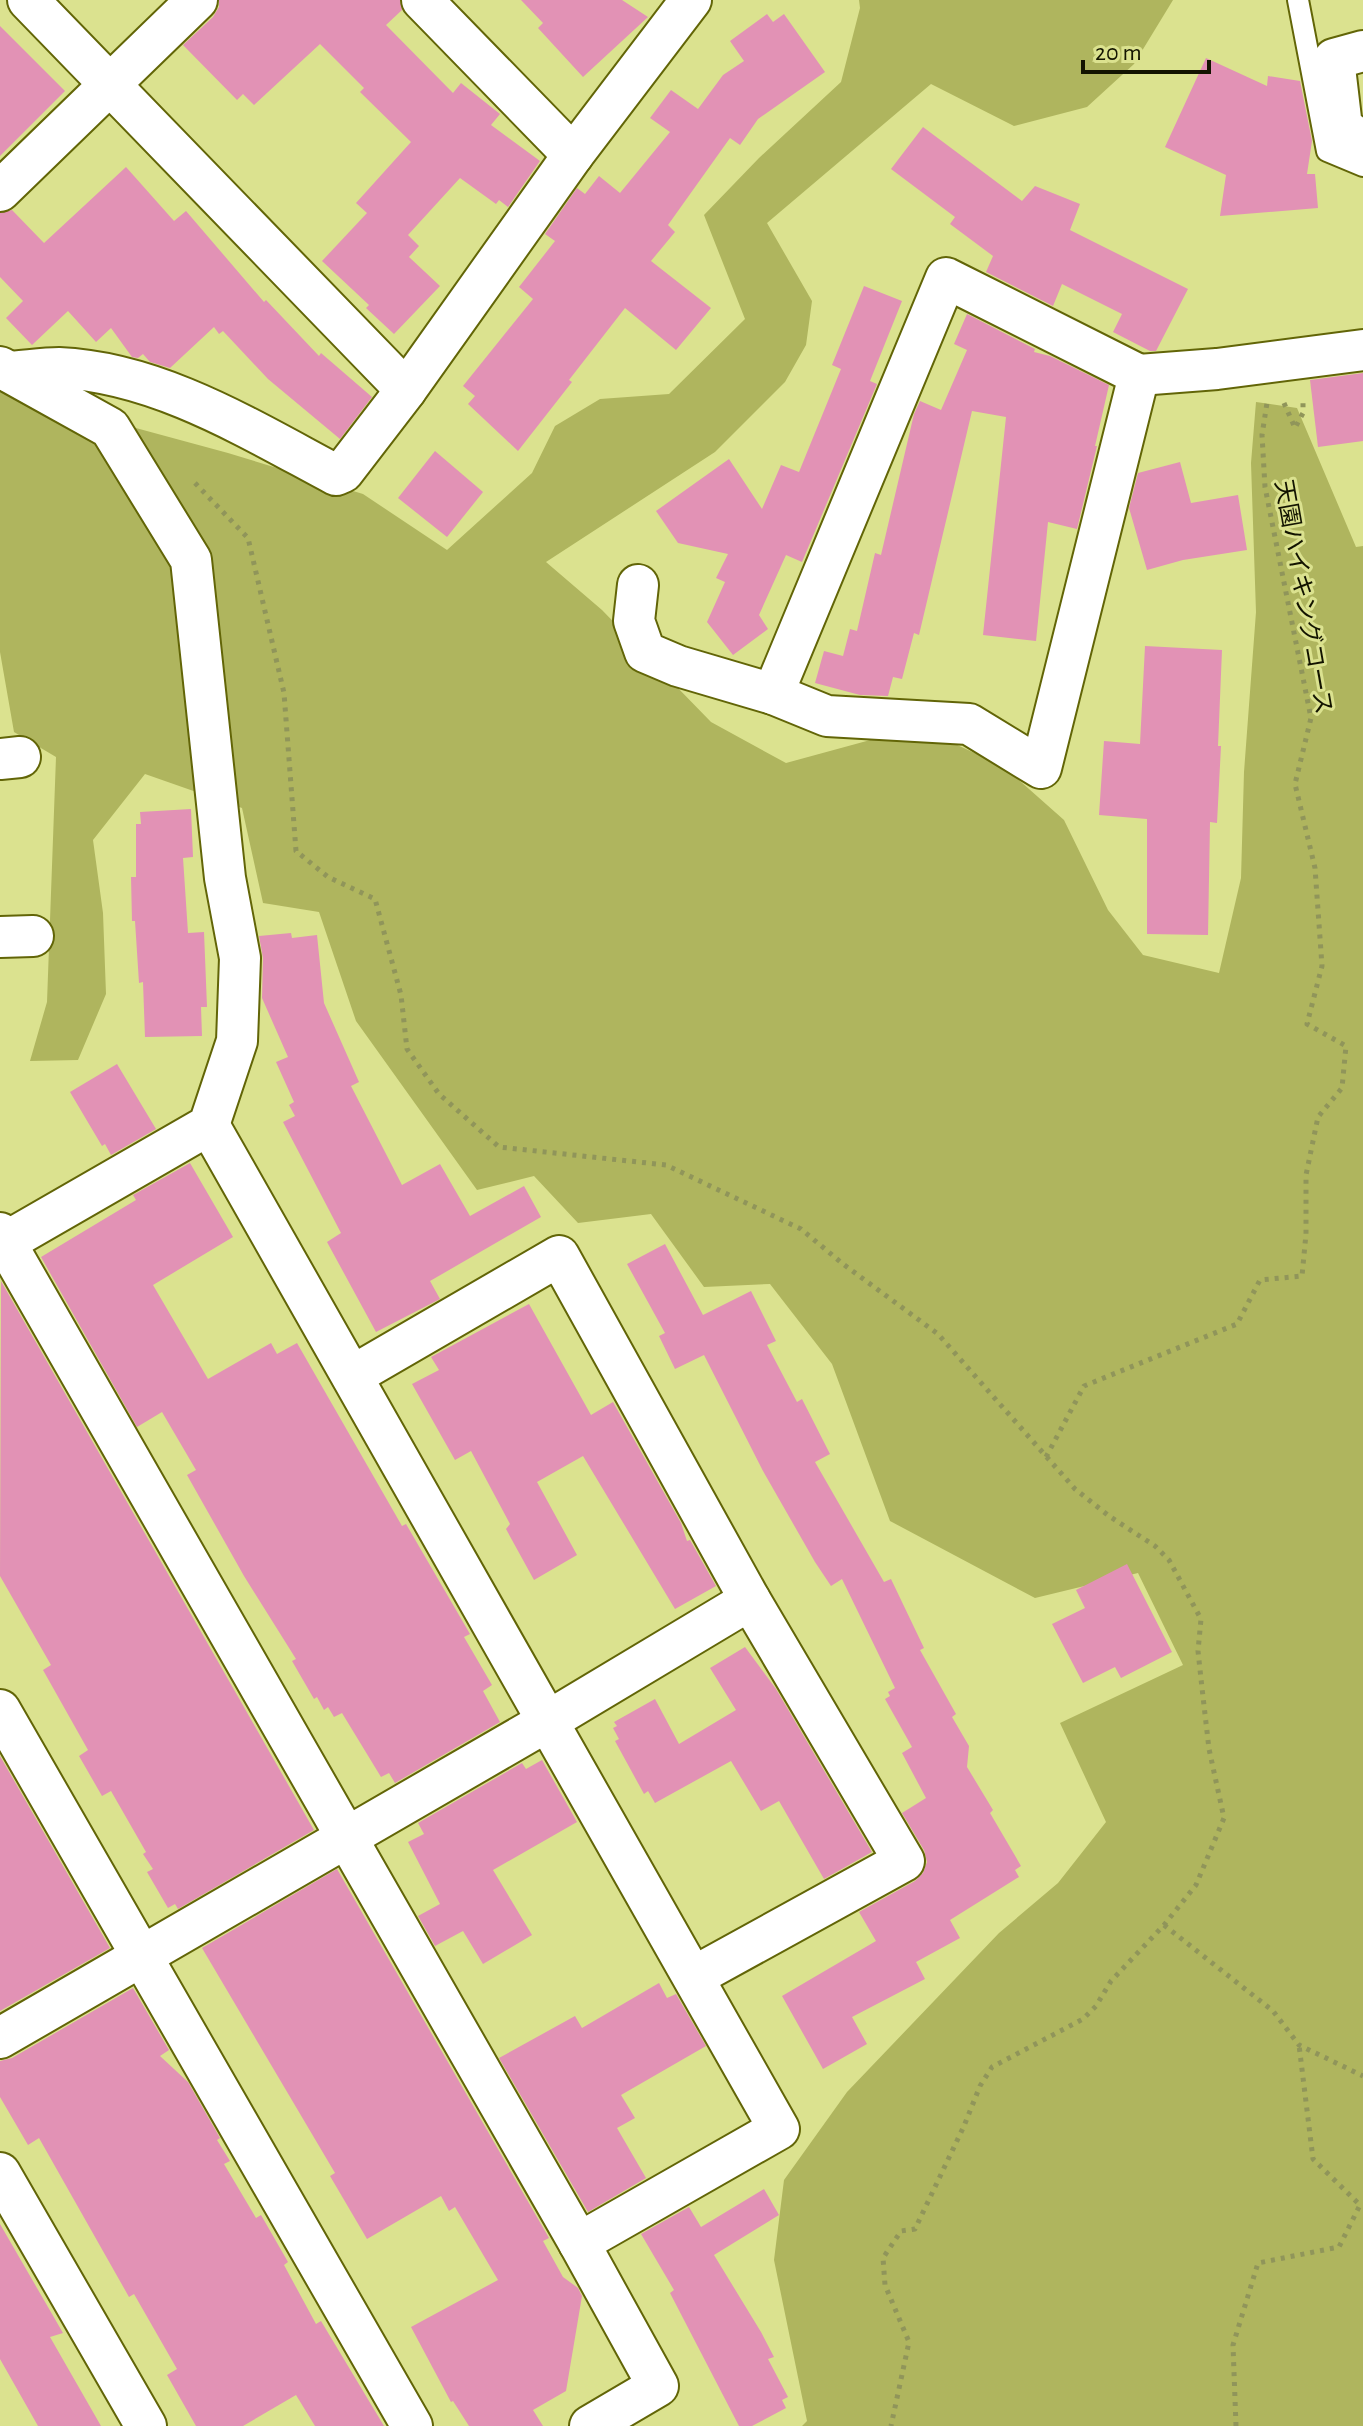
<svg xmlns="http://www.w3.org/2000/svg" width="1363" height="2426" font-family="'Alegreya Sans','Noto Sans JP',sans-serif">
<rect width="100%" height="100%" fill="#dbe28f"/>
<path fill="#afb55e" d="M 859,0 L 1173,0 L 1134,64 L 1087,107 L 1014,126 L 931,84 L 767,223 L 812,301 L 806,345 L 785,382 L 715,452 L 546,562 L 602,610 L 711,722 L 786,763 L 918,727 L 1003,766 L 1064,820 L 1108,910 L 1143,955 L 1219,973 L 1241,878 L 1244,772 L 1256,612 L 1251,463 L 1256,402 L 1297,408 L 1356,547 L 1363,546 L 1363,2426 L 802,2426 L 807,2421 L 774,2260 L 784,2180 L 847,2092 L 999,1933 L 1058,1883 L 1106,1822 L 1060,1723 L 1183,1665 L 1138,1573 L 1035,1598 L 890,1521 L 832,1364 L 770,1284 L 704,1287 L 651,1214 L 578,1223 L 534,1176 L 477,1190 L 356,1021 L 319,912 L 263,903 L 242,808 L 145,774 L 93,840 L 103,913 L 106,994 L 78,1060 L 30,1061 L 47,1002 L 56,757 L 14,732 L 0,652 L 0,385 L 51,405 L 228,453 L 363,494 L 447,550 L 532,473 L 555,426 L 600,399 L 669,394 L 745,319 L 704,215 L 759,158 L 841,82 L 860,8 Z"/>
<g fill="#e292b5">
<path d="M 219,0 L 400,0 L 402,10 L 386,25 L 453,93 L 461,83 L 500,114 L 491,125 L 540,161 L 508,207 L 499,200 L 496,204 L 460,178 L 408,235 L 419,246 L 409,257 L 440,286 L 394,334 L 366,308 L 369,305 L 322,261 L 367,213 L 356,203 L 411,142 L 360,92 L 364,88 L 320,44 L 254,105 L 243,94 L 237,100 L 183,45 L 213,17 L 219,7 Z"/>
<path d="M 521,0 L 622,0 L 648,17 L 583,77 L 538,28 L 543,23 Z"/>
<path d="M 767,14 L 773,22 L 784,14 L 825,72 L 758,119 L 740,145 L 730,138 L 668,225 L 675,232 L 651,261 L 711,308 L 676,350 L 625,308 L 569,380 L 572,382 L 518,451 L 468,404 L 475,396 L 463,386 L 533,299 L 519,287 L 555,241 L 545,234 L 577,188 L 585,194 L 599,176 L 620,193 L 670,132 L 650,118 L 671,90 L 698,109 L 723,75 L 744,61 L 730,41 Z"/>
<path d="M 0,26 L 65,91 L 0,156 Z"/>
<path d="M 1206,58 L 1267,86 L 1268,76 L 1300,81 L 1312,141 L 1307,174 L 1315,174 L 1318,208 L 1220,216 L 1226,175 L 1165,147 Z"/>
<path d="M 923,127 L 1022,201 L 1035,186 L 1080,204 L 1070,230 L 1188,289 L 1156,351 L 1150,351 L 1113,332 L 1122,314 L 1062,284 L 1053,306 L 986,272 L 993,256 L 950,224 L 955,217 L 891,169 Z"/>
<path d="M 126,167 L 174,221 L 186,211 L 264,302 L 266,300 L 319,356 L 321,353 L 372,397 L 340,439 L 268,379 L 223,331 L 219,334 L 214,327 L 170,368 L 150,362 L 143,354 L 138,358 L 132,357 L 111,328 L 96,342 L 68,311 L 32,345 L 6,318 L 23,301 L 0,277 L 0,213 L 12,210 L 44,243 Z"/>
<path d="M 864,286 L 902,301 L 870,381 L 877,384 L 802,562 L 786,555 L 759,615 L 768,629 L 733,655 L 707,622 L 725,582 L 716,578 L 728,554 L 678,543 L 656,511 L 729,459 L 762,509 L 781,465 L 799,472 L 841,369 L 832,365 Z"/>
<path d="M 967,314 L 1035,349 L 1034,352 L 1050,356 L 1109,385 L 1095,446 L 1097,446 L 1077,529 L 1048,522 L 1036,641 L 983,635 L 1006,417 L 972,411 L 919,635 L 914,633 L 902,679 L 893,677 L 888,696 L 860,695 L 815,683 L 824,651 L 843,656 L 850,629 L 857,631 L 875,553 L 881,555 L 914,414 L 920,401 L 941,410 L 967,350 L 954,344 Z"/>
<path d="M 1363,373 L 1363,441 L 1318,447 L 1310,380 Z"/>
<path d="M 435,451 L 483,492 L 447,537 L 398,498 Z"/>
<path d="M 1180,462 L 1191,503 L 1238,495 L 1247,550 L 1183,560 L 1147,570 L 1129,508 L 1138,473 Z"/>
<path d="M 1145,646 L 1222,650 L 1218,746 L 1221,746 L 1217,823 L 1210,822 L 1208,935 L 1147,934 L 1147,819 L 1099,815 L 1104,741 L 1140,744 Z"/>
<path d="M 191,809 L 193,857 L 183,858 L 188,933 L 204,932 L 207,1007 L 201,1007 L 202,1036 L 145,1037 L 143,982 L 139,983 L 135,921 L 132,921 L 131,877 L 136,877 L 136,824 L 141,824 L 140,812 Z"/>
<path d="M 291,933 L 292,938 L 317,935 L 324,1003 L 359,1082 L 351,1086 L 402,1185 L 440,1164 L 470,1216 L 524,1186 L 541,1217 L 430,1281 L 440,1299 L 376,1332 L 327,1242 L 341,1233 L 283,1122 L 295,1116 L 289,1105 L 294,1102 L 276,1062 L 288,1057 L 262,998 L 263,958 L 259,936 Z"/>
<path d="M 117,1064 L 156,1129 L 111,1155 L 105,1144 L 102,1146 L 70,1092 Z"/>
<path d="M 190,1163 L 233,1237 L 153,1285 L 208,1379 L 271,1343 L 277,1354 L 297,1343 L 402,1526 L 406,1524 L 470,1634 L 464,1637 L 492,1685 L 483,1691 L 500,1722 L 395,1783 L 389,1773 L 381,1777 L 342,1713 L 334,1717 L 328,1707 L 324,1710 L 317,1697 L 314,1699 L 292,1661 L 296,1659 L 244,1576 L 187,1475 L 196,1470 L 162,1412 L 137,1427 L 41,1257 L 136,1200 L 133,1195 Z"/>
<path d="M 665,1244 L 703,1315 L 751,1291 L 776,1341 L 767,1345 L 797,1402 L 802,1399 L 830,1454 L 815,1462 L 884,1582 L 891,1579 L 924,1648 L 920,1650 L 956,1714 L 952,1717 L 969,1746 L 967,1767 L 993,1810 L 990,1813 L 1021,1866 L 1015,1870 L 1019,1877 L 950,1920 L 960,1938 L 916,1962 L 925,1979 L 852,2017 L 867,2044 L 823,2069 L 782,1996 L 876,1941 L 859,1912 L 915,1881 L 923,1873 L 927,1862 L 924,1850 L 902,1813 L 926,1798 L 902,1753 L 912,1747 L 885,1699 L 890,1696 L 888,1692 L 895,1688 L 842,1579 L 831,1586 L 815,1562 L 763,1471 L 704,1355 L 675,1369 L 659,1336 L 665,1333 L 627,1264 Z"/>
<path d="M 1,1281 L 314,1830 L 178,1909 L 175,1904 L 168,1908 L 147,1872 L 153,1869 L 143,1854 L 146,1852 L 111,1791 L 102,1796 L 79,1756 L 88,1750 L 43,1670 L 51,1665 L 0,1576 Z"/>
<path d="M 529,1304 L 591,1415 L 613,1402 L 681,1523 L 687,1541 L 690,1540 L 716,1586 L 675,1609 L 583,1456 L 537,1482 L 577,1555 L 534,1580 L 506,1529 L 510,1524 L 471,1451 L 455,1460 L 412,1384 L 439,1370 L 431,1357 Z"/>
<path d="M 1127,1564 L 1172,1652 L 1121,1678 L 1115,1667 L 1083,1683 L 1052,1624 L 1085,1608 L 1076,1590 Z"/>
<path d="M 745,1647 L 776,1689 L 872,1852 L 824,1879 L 779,1801 L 761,1811 L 731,1761 L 655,1803 L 648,1791 L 644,1794 L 615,1741 L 619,1739 L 613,1728 L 617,1726 L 614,1722 L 655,1699 L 679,1744 L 736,1710 L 710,1668 Z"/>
<path d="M 0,1756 L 110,1948 L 0,2011 Z"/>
<path d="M 542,1760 L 577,1822 L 493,1870 L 532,1935 L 483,1964 L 463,1931 L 435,1946 L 418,1916 L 440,1904 L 408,1842 L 424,1834 L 418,1823 L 522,1763 L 526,1769 Z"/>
<path d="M 337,1869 L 549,2238 L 543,2241 L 563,2277 L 578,2288 L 582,2296 L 566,2391 L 533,2410 L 543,2426 L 469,2426 L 453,2401 L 451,2402 L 411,2327 L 498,2280 L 455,2207 L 449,2211 L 441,2196 L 367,2239 L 330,2176 L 335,2173 L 202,1948 Z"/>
<path d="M 659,1983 L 667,1998 L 676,1994 L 706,2046 L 621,2095 L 635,2118 L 617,2128 L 646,2178 L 588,2212 L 499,2058 L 575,2016 L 582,2028 Z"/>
<path d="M 133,1988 L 169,2050 L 160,2056 L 188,2082 L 220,2138 L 217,2140 L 230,2161 L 224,2164 L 256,2218 L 261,2215 L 288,2262 L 284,2265 L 316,2324 L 321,2321 L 384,2426 L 315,2426 L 296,2395 L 243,2426 L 196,2426 L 167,2375 L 177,2369 L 134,2294 L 129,2297 L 39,2138 L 28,2145 L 0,2097 L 0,2061 L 12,2058 Z"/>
<path d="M 764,2189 L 779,2215 L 714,2255 L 761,2332 L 774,2357 L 768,2359 L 788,2397 L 782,2400 L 786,2408 L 752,2426 L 739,2426 L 670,2293 L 674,2290 L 641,2234 L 689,2207 L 701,2227 Z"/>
<path d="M 0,2224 L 63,2333 L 50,2337 L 101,2426 L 38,2426 L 0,2359 Z"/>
</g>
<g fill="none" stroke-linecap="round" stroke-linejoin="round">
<defs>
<path id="service" d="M 1298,0 L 1327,151 L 1363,166"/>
<g id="minor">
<path d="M 28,0 L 406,390"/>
<path d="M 422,0 L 573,155"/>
<path d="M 1363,51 L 1334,59 L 1342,127 L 1363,142"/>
<path d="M 0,191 L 197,0"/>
<path d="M 946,278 L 1139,375 L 1041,768 L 969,724 L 827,716 L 773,694 Z"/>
<path d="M 0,367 L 110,428 L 191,560 L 225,878 L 240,958 L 237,1041 L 209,1125 L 6,1242"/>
<path d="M 10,372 C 26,371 43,368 59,368 C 158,372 251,430 336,475 L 343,472 L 406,390 L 573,155 L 691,0"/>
<path d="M 1139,375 L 1217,369 L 1363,350"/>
<path d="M 638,585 L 634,621 L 645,652 L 678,666 L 773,694"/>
<path d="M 0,759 L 20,757"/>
<path d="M 0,937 L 33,936"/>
<path d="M 209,1125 L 779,2129 L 579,2243"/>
<path d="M 0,1233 L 579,2243 L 658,2386 L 590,2426"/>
<path d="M 352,1376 L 559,1256 L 750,1600 L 904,1861 L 695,1976"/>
<path d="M 0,1710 L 412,2426"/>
<path d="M 0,2038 L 548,1721 L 750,1600"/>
<path d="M 0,2173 L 146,2426"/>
</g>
</defs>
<use href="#service" stroke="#626507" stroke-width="24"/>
<use href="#minor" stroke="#626507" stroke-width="44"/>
<g stroke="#90955a" stroke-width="5" stroke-dasharray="4 6" stroke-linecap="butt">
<path d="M 1284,403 L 1295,428 L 1303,413 L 1303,400"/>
<path d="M 195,483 L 248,538 L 284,693 L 296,851 L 328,877 L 375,899 L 401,995 L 407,1049 L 439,1094 L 499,1147 L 666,1165 L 801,1229 L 843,1264 L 938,1334 L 1075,1489 L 1109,1516 L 1155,1546 L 1169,1560 L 1201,1619 L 1198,1651 L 1202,1688 L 1209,1749 L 1224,1818 L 1196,1885 L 1164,1925 L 1111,1981 L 1096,2006 L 1083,2019 L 992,2067 L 980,2086 L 964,2126 L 915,2229 L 901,2231 L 883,2258 L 885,2285 L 909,2342 L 891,2426"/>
<path d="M 1046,1457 L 1084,1386 L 1237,1324 L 1260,1280 L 1302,1276 L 1306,1234 L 1306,1175 L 1318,1117 L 1342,1088 L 1346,1046 L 1307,1024 L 1322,966 L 1315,868 L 1295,784 L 1311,718 L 1265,487 L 1262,435 L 1267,403"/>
<path d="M 1164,1925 L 1273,2011 L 1299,2045 L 1363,2076"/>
<path d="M 1236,2426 L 1233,2345 L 1258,2263 L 1339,2247 L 1360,2205 L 1313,2159 L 1299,2045"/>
</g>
<use href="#service" stroke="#fff" stroke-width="20"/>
<use href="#minor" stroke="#fff" stroke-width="40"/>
</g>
<g text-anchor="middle" stroke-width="6" stroke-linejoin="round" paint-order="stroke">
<g font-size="24" fill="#131400" stroke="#dbe28f">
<text transform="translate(1304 597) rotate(80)" y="8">天園ハイキングコース</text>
</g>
</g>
<path d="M1083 60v12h126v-12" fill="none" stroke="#131400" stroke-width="4"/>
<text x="1095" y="60" font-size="24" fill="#131400" stroke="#dbe28f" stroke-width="6" paint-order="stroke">20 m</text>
</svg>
